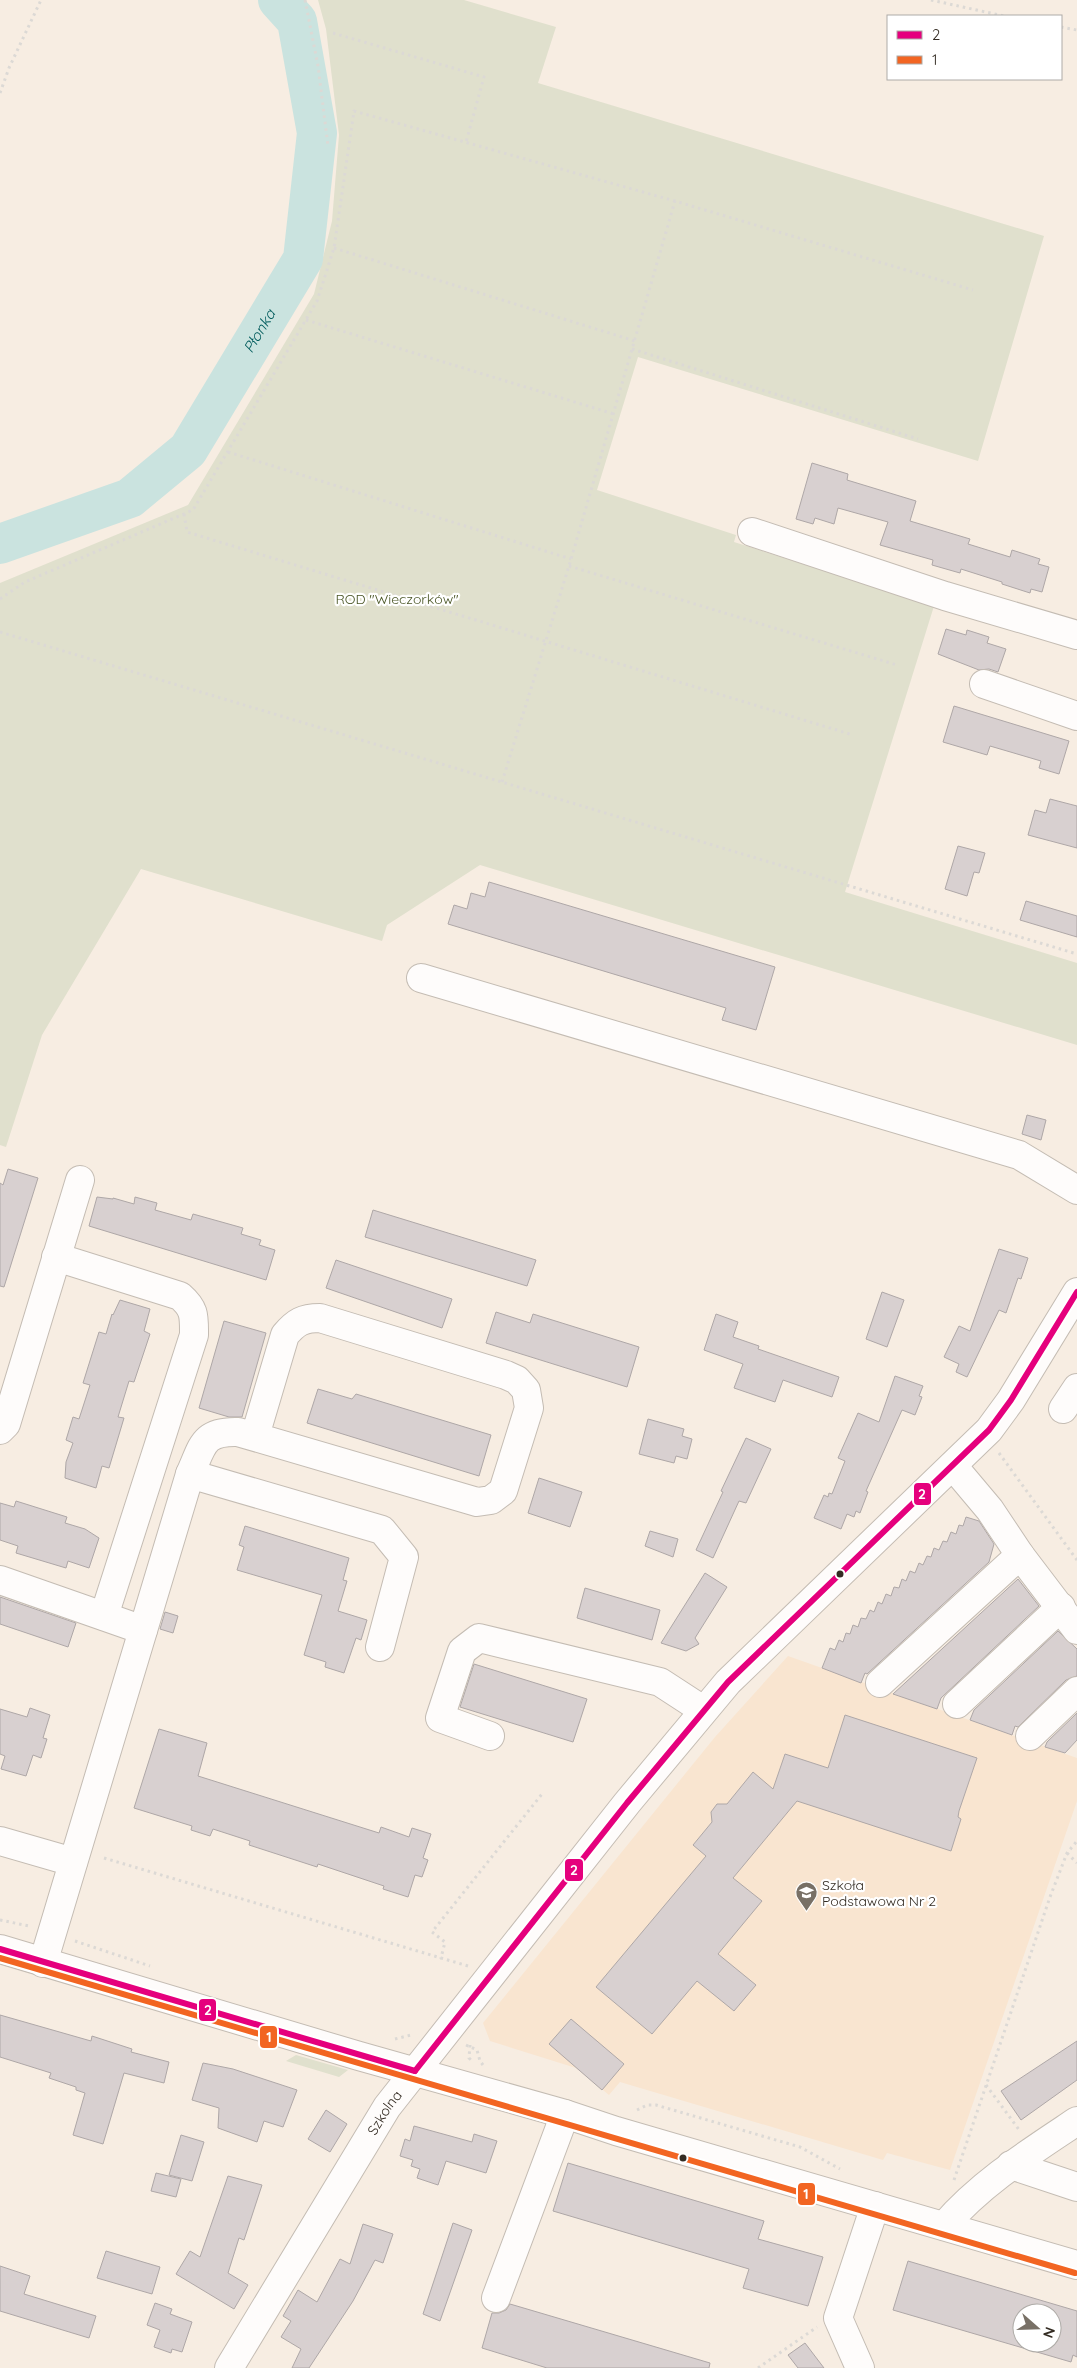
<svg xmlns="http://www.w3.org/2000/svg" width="1077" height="2368" font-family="Quicksand,sans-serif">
<rect width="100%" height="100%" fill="#f7ede2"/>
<path fill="#f9e5d0" d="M 788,1656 L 1077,1758 L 1077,1801 L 950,2170 L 887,2153 L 883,2160 L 620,2082 L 609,2095 L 576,2068 L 490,2041 L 483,2023 L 715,1737 Z"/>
<g fill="#e0e0cd">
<path d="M 318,0 L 464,0 L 556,27 L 538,83 L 1044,236 L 978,461 L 638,357 L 597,490 L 736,535 L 734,542 L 934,606 L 845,892 L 1077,963 L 1077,1045 L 480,865 L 387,925 L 382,941 L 141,869 L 42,1035 L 6,1147 L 0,1145 L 0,583 L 188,505 L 314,294 L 332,221 L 339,135 L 326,29 Z"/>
<path d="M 296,2055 L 348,2070 L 339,2077 L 286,2061 Z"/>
</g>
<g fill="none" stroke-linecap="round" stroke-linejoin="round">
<path stroke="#cae3df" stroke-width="40" id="s1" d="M 0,544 L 130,498 L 188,450 L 303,259 L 317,133 L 297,21 L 278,0"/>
</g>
<g fill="#d8d0d0" stroke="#aea7a7" fill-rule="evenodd">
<path d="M 812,463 L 848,474 L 847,480 L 916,501 L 910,521 L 970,539 L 968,544 L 1010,557 L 1012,550 L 1040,559 L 1038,564 L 1049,567 L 1042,592 L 1031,589 L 1030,593 L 1002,584 L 1002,582 L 961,569 L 960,573 L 932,565 L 933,560 L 880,545 L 888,522 L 838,508 L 834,524 L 815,518 L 813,524 L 796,519 Z"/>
<path d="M 946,629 L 966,635 L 967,630 L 989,637 L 987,643 L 1006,649 L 998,672 L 989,669 L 979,670 L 938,654 Z"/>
<path d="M 954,706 L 1069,741 L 1059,774 L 1039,768 L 1041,761 L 990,746 L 987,755 L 943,742 Z"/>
<path d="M 1050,799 L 1077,806 L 1077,848 L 1028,835 L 1035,810 L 1046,813 Z"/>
<path d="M 958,846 L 985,853 L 979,873 L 974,872 L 967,896 L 945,889 Z"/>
<path d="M 489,882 L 775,967 L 756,1030 L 722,1020 L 726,1008 L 448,924 L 454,905 L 467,909 L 471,893 L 485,897 Z"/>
<path d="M 1026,901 L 1077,916 L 1077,937 L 1020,920 Z"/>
<path d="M 1027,1115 L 1046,1120 L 1041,1140 L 1022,1134 Z"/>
<path d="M 8,1169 L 38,1178 L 4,1287 L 0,1286 L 0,1183 L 3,1185 Z"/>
<path d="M 97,1197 L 113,1199 L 113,1198 L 134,1204 L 135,1197 L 157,1203 L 155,1210 L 191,1220 L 193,1214 L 243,1228 L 241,1234 L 261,1240 L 259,1245 L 275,1250 L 266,1280 L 89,1226 Z"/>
<path d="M 373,1210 L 536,1260 L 527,1286 L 365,1237 Z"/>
<path d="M 999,1249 L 1028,1258 L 1021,1279 L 1018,1278 L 1006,1313 L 999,1310 L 967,1377 L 956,1372 L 959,1364 L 944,1357 L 959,1326 L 970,1331 Z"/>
<path d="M 336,1260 L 452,1299 L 442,1328 L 326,1288 Z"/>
<path d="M 882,1292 L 904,1300 L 887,1347 L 866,1339 Z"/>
<path d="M 120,1300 L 150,1309 L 144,1331 L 150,1334 L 134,1382 L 129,1381 L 118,1417 L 124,1418 L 109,1468 L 102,1466 L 96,1488 L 65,1478 L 66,1462 L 73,1443 L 66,1440 L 73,1417 L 79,1419 L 90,1385 L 83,1383 L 99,1332 L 106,1334 L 112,1314 L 113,1315 Z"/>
<path d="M 496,1312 L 530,1323 L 533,1314 L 639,1347 L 627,1387 L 486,1343 Z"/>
<path d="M 716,1314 L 738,1322 L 733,1337 L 759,1346 L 758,1349 L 839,1377 L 832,1397 L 783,1380 L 775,1402 L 734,1388 L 743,1364 L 704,1350 Z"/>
<path d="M 224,1321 L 266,1333 L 242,1417 L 229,1417 L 199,1408 Z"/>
<path d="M 895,1376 L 923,1386 L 919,1396 L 922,1397 L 915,1415 L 902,1410 L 866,1491 L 868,1492 L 860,1513 L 856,1511 L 854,1517 L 847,1514 L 841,1529 L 814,1518 L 824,1495 L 828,1497 L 829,1493 L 832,1494 L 845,1461 L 838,1458 L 858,1413 L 879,1422 Z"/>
<path d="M 318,1389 L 352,1399 L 356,1394 L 491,1435 L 479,1476 L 307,1423 Z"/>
<path d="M 648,1419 L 684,1429 L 682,1436 L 692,1439 L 687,1459 L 676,1456 L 674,1463 L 639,1454 Z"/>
<path d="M 746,1438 L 771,1449 L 746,1503 L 739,1501 L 713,1558 L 696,1550 L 723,1492 L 721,1491 Z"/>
<path d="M 539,1478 L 582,1492 L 570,1527 L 528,1513 Z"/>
<path d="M 16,1501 L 67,1517 L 65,1523 L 85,1529 L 99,1538 L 89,1568 L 68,1561 L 66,1568 L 16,1553 L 18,1546 L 0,1540 L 0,1503 L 14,1507 Z"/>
<path d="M 966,1517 L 979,1521 L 994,1544 L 989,1562 L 867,1674 L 865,1673 L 861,1683 L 822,1668 L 830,1648 L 835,1650 L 839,1640 L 843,1642 L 846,1633 L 850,1634 L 853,1625 L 858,1627 L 861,1618 L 866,1619 L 870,1610 L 874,1612 L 878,1602 L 882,1604 L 886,1594 L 891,1596 L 894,1587 L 899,1588 L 902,1579 L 906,1581 L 910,1571 L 915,1573 L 919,1563 L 923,1565 L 927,1556 L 931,1557 L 934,1548 L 939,1550 L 943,1541 L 947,1542 L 951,1532 L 956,1534 L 959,1525 L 963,1526 Z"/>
<path d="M 245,1526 L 349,1558 L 343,1580 L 347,1581 L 338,1611 L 367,1620 L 361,1640 L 356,1638 L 344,1673 L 325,1667 L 326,1662 L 304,1655 L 322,1595 L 237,1570 L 244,1547 L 239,1545 Z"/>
<path d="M 650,1531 L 678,1539 L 673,1557 L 645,1546 Z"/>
<path d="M 705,1573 L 727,1587 L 695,1638 L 699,1644 L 686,1651 L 661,1643 Z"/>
<path d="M 1018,1579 L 1039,1606 L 941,1698 L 937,1709 L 893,1694 Z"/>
<path d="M 585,1588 L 660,1610 L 652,1640 L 577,1618 Z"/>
<path d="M 0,1597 L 76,1623 L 68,1647 L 0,1624 Z"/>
<path d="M 165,1612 L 178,1616 L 173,1633 L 160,1629 Z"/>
<path d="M 1058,1631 L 1077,1649 L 1077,1676 L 1066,1680 L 1018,1727 L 1015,1726 L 1012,1735 L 970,1720 L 974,1710 Z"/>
<path d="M 474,1664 L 587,1699 L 573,1742 L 460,1707 Z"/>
<path d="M 30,1708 L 50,1715 L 43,1738 L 47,1739 L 41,1758 L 33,1755 L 26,1776 L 1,1769 L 5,1756 L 0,1754 L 0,1709 L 27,1717 Z"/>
<path d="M 1077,1713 L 1077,1740 L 1065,1753 L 1045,1747 L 1047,1742 Z"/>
<path d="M 845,1715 L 977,1758 L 959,1811 L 958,1817 L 961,1819 L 951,1851 L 797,1801 L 733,1878 L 762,1901 L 718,1954 L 756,1985 L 734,2011 L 697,1981 L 652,2034 L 596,1987 L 706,1856 L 693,1845 L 712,1822 L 711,1812 L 717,1804 L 727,1804 L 753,1772 L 773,1789 L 785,1754 L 828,1768 Z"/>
<path d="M 159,1729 L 207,1743 L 198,1776 L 379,1833 L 381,1827 L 409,1837 L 412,1828 L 431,1834 L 423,1858 L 428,1860 L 422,1877 L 415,1875 L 408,1897 L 383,1889 L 384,1886 L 318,1864 L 317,1867 L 249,1845 L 250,1841 L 213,1829 L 210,1836 L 191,1830 L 192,1826 L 134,1808 Z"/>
<path d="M 0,2015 L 91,2041 L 92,2036 L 132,2049 L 131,2052 L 169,2062 L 164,2083 L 124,2073 L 103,2144 L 73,2135 L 85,2093 L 76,2090 L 76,2087 L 49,2078 L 51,2073 L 0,2057 Z"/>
<path d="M 571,2019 L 624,2064 L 602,2090 L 549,2044 Z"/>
<path d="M 1077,2041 L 1077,2080 L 1021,2120 L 1001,2091 Z"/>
<path d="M 203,2063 L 233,2069 L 297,2090 L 283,2127 L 264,2121 L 257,2142 L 218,2128 L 219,2108 L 192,2100 Z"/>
<path d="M 326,2110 L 347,2124 L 330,2152 L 308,2139 Z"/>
<path d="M 414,2126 L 472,2142 L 474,2134 L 497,2141 L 486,2173 L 446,2161 L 438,2185 L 417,2178 L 420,2169 L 411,2166 L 413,2160 L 400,2156 L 405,2139 L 410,2141 Z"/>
<path d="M 181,2135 L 204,2142 L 192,2181 L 169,2175 Z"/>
<path d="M 568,2163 L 764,2221 L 758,2239 L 823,2257 L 808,2306 L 743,2288 L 749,2269 L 553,2211 Z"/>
<path d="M 156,2173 L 181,2179 L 176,2197 L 151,2191 Z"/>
<path d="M 228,2176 L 262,2185 L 244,2240 L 239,2238 L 228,2273 L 248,2285 L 234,2309 L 176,2274 L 190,2251 L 200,2257 Z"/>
<path d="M 453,2223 L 472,2230 L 440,2321 L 423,2314 Z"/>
<path d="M 363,2224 L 393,2234 L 383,2263 L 375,2260 L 353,2301 L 309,2368 L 292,2368 L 301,2349 L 281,2337 L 291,2321 L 283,2316 L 298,2290 L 317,2302 L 340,2259 L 350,2264 Z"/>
<path d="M 106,2251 L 160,2267 L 152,2294 L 97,2278 Z"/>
<path d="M 908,2261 L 1077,2311 L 1077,2357 L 1073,2355 L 1071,2362 L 893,2310 ZM 1022,2313 L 1052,2313 L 1052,2343 L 1022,2343 Z"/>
<path d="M 0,2266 L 30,2276 L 24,2294 L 96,2316 L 89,2338 L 0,2311 Z"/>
<path d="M 155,2303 L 172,2309 L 170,2314 L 192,2322 L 182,2352 L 172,2349 L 171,2353 L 154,2347 L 160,2330 L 147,2325 Z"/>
<path d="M 510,2304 L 710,2363 L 709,2368 L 547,2368 L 482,2348 L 492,2313 L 499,2313 L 506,2310 Z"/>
<path d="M 805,2343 L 824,2368 L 798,2368 L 788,2355 Z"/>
</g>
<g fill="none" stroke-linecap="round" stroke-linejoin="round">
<defs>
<g id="minor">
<path d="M 752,532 L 945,596 L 1077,635"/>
<path d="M 984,684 L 1077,716"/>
<path d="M 421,978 L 1019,1155 L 1077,1190"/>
<path d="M 56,1257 L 180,1296 C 195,1309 194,1316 194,1335 L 104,1616"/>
<path d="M 1063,1409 L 1077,1388"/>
<path d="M 0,1430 L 6,1424 L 80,1180"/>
<path d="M 953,1466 L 990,1510 L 1020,1555 L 1077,1630"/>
<path d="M 190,1474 C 203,1446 202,1431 238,1432 L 477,1502 L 491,1500 L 503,1491 L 529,1408 L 526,1390 L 517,1380 L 506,1375 L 320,1318 C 303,1318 296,1322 285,1335 L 255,1436"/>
<path d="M 0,1580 L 143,1630"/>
<path d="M 880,1683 L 1020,1555"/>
<path d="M 957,1704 L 1061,1607"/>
<path d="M 490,1736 L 440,1718 L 462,1651 L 479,1638 L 660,1682 L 703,1710"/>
<path d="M 1030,1736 L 1077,1691"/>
<path d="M 0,1841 L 73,1862"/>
<path d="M 0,1949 L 359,2056 L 565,2114 L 616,2131 L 1077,2265"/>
<path d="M 43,1963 L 190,1474 L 382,1530 L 404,1557 L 380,1647"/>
<path d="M 1011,2165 L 1077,2187"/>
<path d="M 944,2226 C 981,2183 1029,2153 1077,2121"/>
<path d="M 496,2298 L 565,2114"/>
<path id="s2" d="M 229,2368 L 387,2107 L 627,1803 L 728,1682 L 989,1430 L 1011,1400 L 1077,1292"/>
<path d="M 860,2368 L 838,2318 L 875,2206"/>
</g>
</defs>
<use href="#minor" stroke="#c4bcb3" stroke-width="30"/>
<g stroke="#dcd9d5" stroke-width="3" stroke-dasharray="2.5 4" stroke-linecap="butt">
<path d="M 305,0 L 318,66 L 328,146"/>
<path d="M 931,0 L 1004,16"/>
<path d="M 1061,27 L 1077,30"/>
<path d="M 333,33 L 484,77 L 466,142"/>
<path d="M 0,93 L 9,68 L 41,0"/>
<path d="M 334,248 L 635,341"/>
<path d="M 306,320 L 614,414"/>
<path d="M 632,349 L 918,439"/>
<path d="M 228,452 L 571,559"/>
<path d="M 184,514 L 187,532 L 853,735"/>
<path d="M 569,566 L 897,665"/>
<path d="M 0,599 L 25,582 L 193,510 L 317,301 L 334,248 L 354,111 L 675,201 L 973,290"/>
<path d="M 0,632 L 1077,954"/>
<path d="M 502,782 L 569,566 L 675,201"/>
<path d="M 999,1453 L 1077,1560"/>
<path d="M 1067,1853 L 1077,1863"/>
<path d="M 104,1858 L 441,1958"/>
<path d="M 0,1920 L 29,1926"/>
<path d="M 75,1941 L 150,1966"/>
<path d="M 468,1966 L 441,1958 L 445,1942 L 432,1932 L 542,1794"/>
<path d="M 395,2039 L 411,2035"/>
<path d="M 466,2045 L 477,2050 L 480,2061 L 483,2065"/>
<path d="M 470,2045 L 469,2058 L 473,2062"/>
<path d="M 986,2085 L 1020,2131"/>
<path d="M 637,2110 L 647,2105 L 656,2105 L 800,2147 L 840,2169"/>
<path d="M 954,2180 L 1050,1897 L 1067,1853 L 1077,1841"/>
<path d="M 758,2368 L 817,2327"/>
</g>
<use href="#minor" stroke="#fefcfb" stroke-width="28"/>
<defs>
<g id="bus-1">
<path d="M 0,1949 L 415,2071"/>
<path d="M 415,2071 L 627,1803 L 728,1682 L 989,1430 L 1011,1400 L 1077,1292"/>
</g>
<path id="bus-2" d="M 0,1958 L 1075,2273"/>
</defs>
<use href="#bus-1" stroke="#fff" stroke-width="10"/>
<use href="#bus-2" stroke="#fff" stroke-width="10"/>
<use href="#bus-1" stroke="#e5007d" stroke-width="6"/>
<use href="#bus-2" stroke="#f26522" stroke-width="6"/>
</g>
<defs>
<symbol id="school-pin" viewBox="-11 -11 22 30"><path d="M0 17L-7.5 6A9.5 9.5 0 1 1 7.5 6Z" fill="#787066" stroke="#fff"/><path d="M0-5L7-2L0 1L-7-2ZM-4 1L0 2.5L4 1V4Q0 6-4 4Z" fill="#fff"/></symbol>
</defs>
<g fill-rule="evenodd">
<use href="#school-pin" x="794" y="1880" width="25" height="34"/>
</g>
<g fill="#342c23" stroke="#fff" stroke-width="2">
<circle cx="840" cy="1574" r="4.5"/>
<circle cx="683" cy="2158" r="4.5"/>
</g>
<g text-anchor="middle" stroke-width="4.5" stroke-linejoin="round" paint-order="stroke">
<g font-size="14" fill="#4a5626" stroke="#fff">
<text x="397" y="604">ROD "Wieczorków"</text>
</g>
<g font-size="14" fill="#342c23" stroke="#fff" text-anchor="start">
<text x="822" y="1890">Szkoła<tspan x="822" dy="16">Podstawowa Nr 2</tspan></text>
</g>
<g font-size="14" fill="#342c23" stroke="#fff">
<text dy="5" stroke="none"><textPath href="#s2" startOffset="299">Szkolna</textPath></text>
</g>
<g font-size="15" font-style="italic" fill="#015b5c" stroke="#fff">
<text dy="5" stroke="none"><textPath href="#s1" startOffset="352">Płonka</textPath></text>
</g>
</g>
<g stroke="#fff" stroke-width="2">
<rect x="913" y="1482" width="19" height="24" rx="5" fill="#e5007d"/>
<rect x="564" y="1858" width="20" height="24" rx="5" fill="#e5007d"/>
<rect x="198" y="1998" width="19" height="24" rx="5" fill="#e5007d"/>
<rect x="259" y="2025" width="19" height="24" rx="5" fill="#f26522"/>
<rect x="797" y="2182" width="19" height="24" rx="5" fill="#f26522"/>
</g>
<g font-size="14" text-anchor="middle" font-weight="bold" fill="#fff">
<text x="922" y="1499">2</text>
<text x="574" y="1875">2</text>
<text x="208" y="2015">2</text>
<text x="269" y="2042">1</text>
<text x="806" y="2199">1</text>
</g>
<rect x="887" y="15" width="175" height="65" fill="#ffffff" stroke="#aeaba7"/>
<rect x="897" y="31" width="25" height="8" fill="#e5007d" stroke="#aeaba7"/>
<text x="932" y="40" font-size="15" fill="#342c23">2</text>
<rect x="897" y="56" width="25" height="8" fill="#f26522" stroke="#aeaba7"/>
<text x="932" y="65" font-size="15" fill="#342c23">1</text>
<g transform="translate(1037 2328) rotate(110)"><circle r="24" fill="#ffffff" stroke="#aeaba7"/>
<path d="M0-4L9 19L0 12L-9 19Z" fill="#787066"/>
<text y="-8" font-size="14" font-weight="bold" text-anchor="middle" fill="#342c23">N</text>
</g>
</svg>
